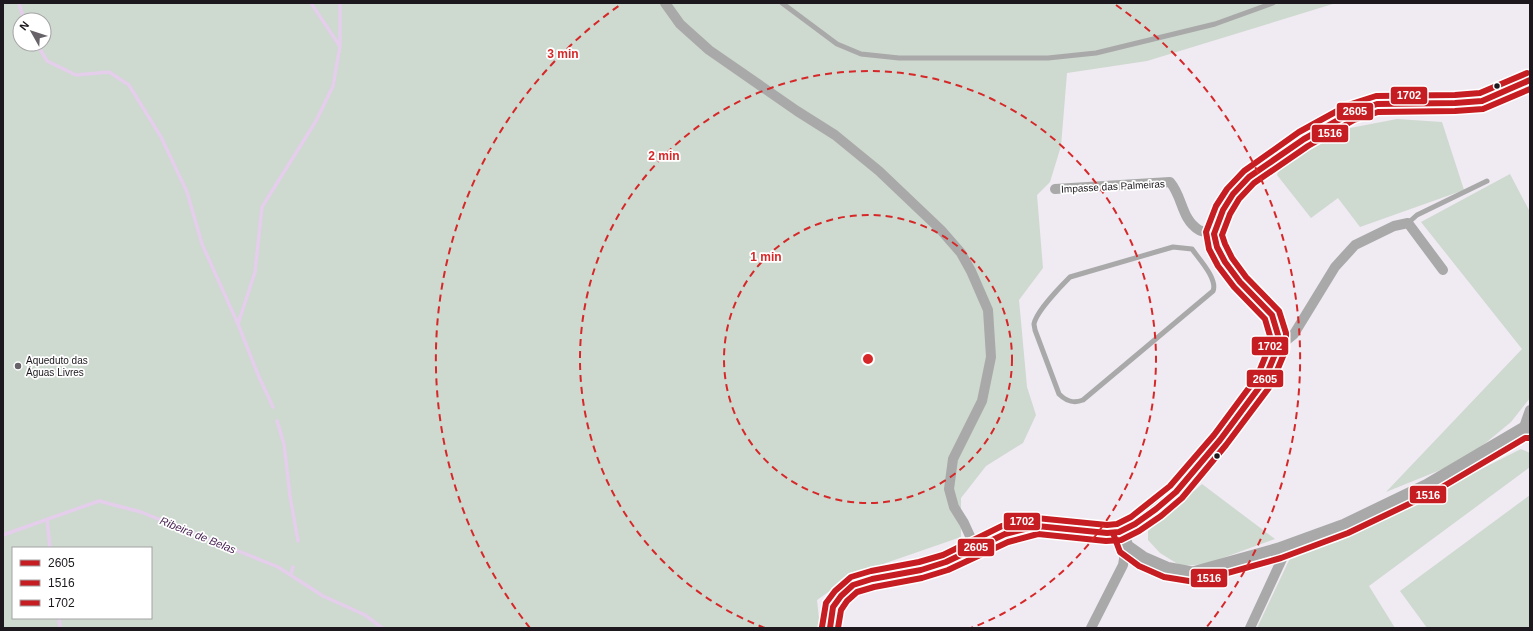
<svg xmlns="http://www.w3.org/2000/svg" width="1533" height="631" font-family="Helvetica,sans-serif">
<rect width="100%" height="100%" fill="#f0eaf2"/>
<g fill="#ced9d0" fill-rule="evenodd">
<path d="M 3,3 L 1336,3 L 1147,61 L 1067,73 L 1061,146 L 1050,182 L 1037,195 L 1043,268 L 1019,300 L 1027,387 L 1036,415 L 1023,443 L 986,466 L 961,498 L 961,537 L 854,574 L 817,600 L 820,628 L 3,628 ZM 20,20 L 44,20 L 44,44 L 20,44 ZM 13,548 L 151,548 L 151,618 L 13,618 Z"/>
<path d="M 1397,119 L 1442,122 L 1464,190 L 1360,227 L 1338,198 L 1311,218 L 1277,175 L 1280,165 L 1345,129 Z"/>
<path d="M 1510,174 L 1530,212 L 1530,398 L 1511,422 L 1465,460 L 1386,492 L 1522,349 L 1421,222 Z"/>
<path d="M 1521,449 L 1530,453 L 1530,467 L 1369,586 L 1395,628 L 1257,628 L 1292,554 L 1337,542 Z"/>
<path d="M 1202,484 L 1275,539 L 1206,564 L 1181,566 L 1160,553 L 1148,540 L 1148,531 Z"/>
<path d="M 1530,495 L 1530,628 L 1427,628 L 1400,591 Z"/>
</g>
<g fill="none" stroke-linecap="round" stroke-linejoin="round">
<g stroke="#e5ceeb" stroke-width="3.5">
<path d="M 19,3 L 24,20"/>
<path d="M 311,3 L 339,45"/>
<path d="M 37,44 L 47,61 L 76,75 L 109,72 L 129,85 L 161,137 L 187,192 L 202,244 L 238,324"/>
<path d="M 273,407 L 259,377 L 238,324 L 255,272 L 262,207 L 316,121 L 333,86 L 340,46 L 340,3"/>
<path d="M 277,421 L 284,444 L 290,496 L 298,541"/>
<path d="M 47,519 L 50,548"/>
<path d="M 3,535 L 99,501 L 141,512 L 278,567 L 323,596 L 365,615 L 382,628"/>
<path d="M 291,574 L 293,567"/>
<path d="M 59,618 L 60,628"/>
</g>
<g stroke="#a9a9a9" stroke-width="5">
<path d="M 782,3 L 837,44 L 861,54 L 899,58 L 1048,58 L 1096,53 L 1215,24 L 1273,3"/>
<path d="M 1408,223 L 1417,215 L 1487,181"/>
<path d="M 1173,247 L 1192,249 C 1199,259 1218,279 1213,291 L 1083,400 C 1073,404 1066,401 1059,394 L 1035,330 C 1035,329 1034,325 1034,324 C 1036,312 1061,286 1070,277 Z"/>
</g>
<g stroke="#a9a9a9" stroke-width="10">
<path d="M 665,3 L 680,24 L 709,50 L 797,111 L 835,135 L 879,171 L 941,230 L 961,253 L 971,271 L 988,310 L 991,357 L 982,401 L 953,459 L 949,489 L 954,507 L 964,523 L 975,547"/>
<path d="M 1055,189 L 1170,182 C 1183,197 1181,219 1199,230 C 1203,232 1210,233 1214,234"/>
<path d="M 1278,347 L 1294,334 L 1335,267 L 1355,245 L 1394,226 L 1408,223 L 1443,270"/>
<path d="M 1523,430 L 1530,410"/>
<path d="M 1091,628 L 1123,565 L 1126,547"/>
<path d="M 1250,628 L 1282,559 L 1279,550"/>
</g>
<g stroke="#a9a9a9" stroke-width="15">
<path d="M 1121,531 L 1126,547 L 1143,559 L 1166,569 L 1193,574 L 1279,550 L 1345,526 L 1428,486 L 1523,430 L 1530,430"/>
<path d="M 830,628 L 833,607 L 841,596 L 853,585 L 872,579 L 921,570 L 946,562 L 1005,534 L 1037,526 L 1107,533 L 1119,532 L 1135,524 L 1156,509 L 1176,492 L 1220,440 L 1264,381 L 1278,347 L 1278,335 L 1272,315 L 1240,282 L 1225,262 L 1217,247 L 1214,234 L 1223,210 L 1233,194 L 1249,177 L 1304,139 L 1351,113 L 1377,104 L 1455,103 L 1482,101 L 1530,80"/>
</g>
<defs>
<path id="bus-1" d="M 830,628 L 833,607 L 841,596 L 853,585 L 872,579 L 921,570 L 946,562 L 1005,534 L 1037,526 L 1107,533 L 1119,532 L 1135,524 L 1156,509 L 1176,492 L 1220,440 L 1264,381 L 1278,347 L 1278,335 L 1272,315 L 1240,282 L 1225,262 L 1217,247 L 1214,234 L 1223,210 L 1233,194 L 1249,177 L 1304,139 L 1351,113 L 1377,104 L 1455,103 L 1482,101 L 1530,80"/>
<g id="bus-2">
<path d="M 1113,533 L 1120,552 L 1139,566 L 1164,577 L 1195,582 L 1281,558 L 1348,533 L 1432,493 L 1525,438 L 1530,438"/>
<path d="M 838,628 L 841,610 L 847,601 L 857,592 L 874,587 L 922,578 L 948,570 L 1008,542 L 1038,534 L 1106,541 L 1121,540 L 1139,531 L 1161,516 L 1182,498 L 1226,445 L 1271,385 L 1286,349 L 1286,333 L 1279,311 L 1246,277 L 1232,258 L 1225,244 L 1222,235 L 1230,214 L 1239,199 L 1254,183 L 1308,146 L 1354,120 L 1378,112 L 1455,111 L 1483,109 L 1530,89"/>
</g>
<path id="bus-3" d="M 822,627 L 826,603 L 835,591 L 851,577 L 871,571 L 919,562 L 943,555 L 1002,526 L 1036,518 L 1107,525 L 1117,524 L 1131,517 L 1170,486 L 1214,435 L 1257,377 L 1270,345 L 1270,336 L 1265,319 L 1234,287 L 1218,266 L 1209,249 L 1206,232 L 1216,206 L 1227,189 L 1244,171 L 1299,132 L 1348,105 L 1376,96 L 1455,95 L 1480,93 L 1527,73"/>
</defs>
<use href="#bus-1" stroke="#fff" stroke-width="9"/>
<use href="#bus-2" stroke="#fff" stroke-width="9"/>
<use href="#bus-3" stroke="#fff" stroke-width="9"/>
<use href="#bus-1" stroke="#c61d23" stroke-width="6"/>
<use href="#bus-2" stroke="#c61d23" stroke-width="6"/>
<use href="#bus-3" stroke="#c61d23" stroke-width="6"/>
</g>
<g fill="none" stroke="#d62828" stroke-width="2" stroke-dasharray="7 5">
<circle cx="868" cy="359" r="144"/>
<path d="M765 628A288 288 0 1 1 971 628"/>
<path d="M530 628A432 432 0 0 1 620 5M1116 5A432 432 0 0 1 1206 628"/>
</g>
<g fill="#1c181d" stroke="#fff" stroke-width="1.5">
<circle cx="1497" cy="86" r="3.5"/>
<circle cx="1217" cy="456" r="3.5"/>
</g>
<circle fill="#666268" stroke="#fff" stroke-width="1.5" cx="18" cy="366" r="4"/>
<g text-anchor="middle" stroke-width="3.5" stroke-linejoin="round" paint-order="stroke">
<g font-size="10" fill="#1c181d" stroke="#fff">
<text transform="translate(1113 186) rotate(-3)" y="4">Impasse das Palmeiras</text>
</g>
<g font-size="10" fill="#1c181d" stroke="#fff" text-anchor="start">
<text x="26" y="364">Aqueduto das<tspan x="26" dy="12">Águas Livres</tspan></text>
</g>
<g font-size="11" font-style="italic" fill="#4a2454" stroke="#fff">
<text transform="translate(198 535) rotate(22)" y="4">Ribeira de Belas</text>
</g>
</g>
<circle cx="868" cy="359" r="6" fill="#d62828" stroke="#fff" stroke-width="2"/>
<g font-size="12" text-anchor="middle" font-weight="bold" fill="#d62828" stroke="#fff" stroke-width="3.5" stroke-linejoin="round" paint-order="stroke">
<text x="563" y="58">3 min</text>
<text x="664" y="160">2 min</text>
<text x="766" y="261">1 min</text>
</g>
<g stroke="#fff" stroke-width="1.5">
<rect x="1390" y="86" width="38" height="19" rx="4" fill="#c61d23"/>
<rect x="1336" y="102" width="38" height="19" rx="4" fill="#c61d23"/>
<rect x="1311" y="124" width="38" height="19" rx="4" fill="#c61d23"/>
<rect x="1251" y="336" width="38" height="20" rx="4" fill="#c61d23"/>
<rect x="1246" y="369" width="38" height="19" rx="4" fill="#c61d23"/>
<rect x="1409" y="485" width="38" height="19" rx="4" fill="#c61d23"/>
<rect x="1003" y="512" width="38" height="19" rx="4" fill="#c61d23"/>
<rect x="957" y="538" width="38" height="19" rx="4" fill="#c61d23"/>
<rect x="1190" y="568" width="38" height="20" rx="4" fill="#c61d23"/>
</g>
<g font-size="11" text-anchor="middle" font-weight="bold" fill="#fff">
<text x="1409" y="99">1702</text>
<text x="1355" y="115">2605</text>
<text x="1330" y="137">1516</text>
<text x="1270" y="350">1702</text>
<text x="1265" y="383">2605</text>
<text x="1428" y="499">1516</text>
<text x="1022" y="525">1702</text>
<text x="976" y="551">2605</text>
<text x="1209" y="582">1516</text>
</g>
<rect width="1533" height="631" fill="none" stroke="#1c181d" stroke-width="8"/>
<rect x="12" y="547" width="140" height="72" fill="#ffffff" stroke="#a4a3a5"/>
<rect x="20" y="560" width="20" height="6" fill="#c61d23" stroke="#a4a3a5"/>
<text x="48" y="567" font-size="12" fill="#1c181d">2605</text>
<rect x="20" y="580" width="20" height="6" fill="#c61d23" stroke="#a4a3a5"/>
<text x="48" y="587" font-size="12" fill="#1c181d">1516</text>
<rect x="20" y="600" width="20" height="6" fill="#c61d23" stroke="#a4a3a5"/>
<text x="48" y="607" font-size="12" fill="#1c181d">1702</text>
<g transform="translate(32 32) rotate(309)"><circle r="19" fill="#ffffff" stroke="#a4a3a5"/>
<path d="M0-3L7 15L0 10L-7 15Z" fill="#666268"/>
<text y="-6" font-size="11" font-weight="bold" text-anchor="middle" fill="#1c181d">N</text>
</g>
</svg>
